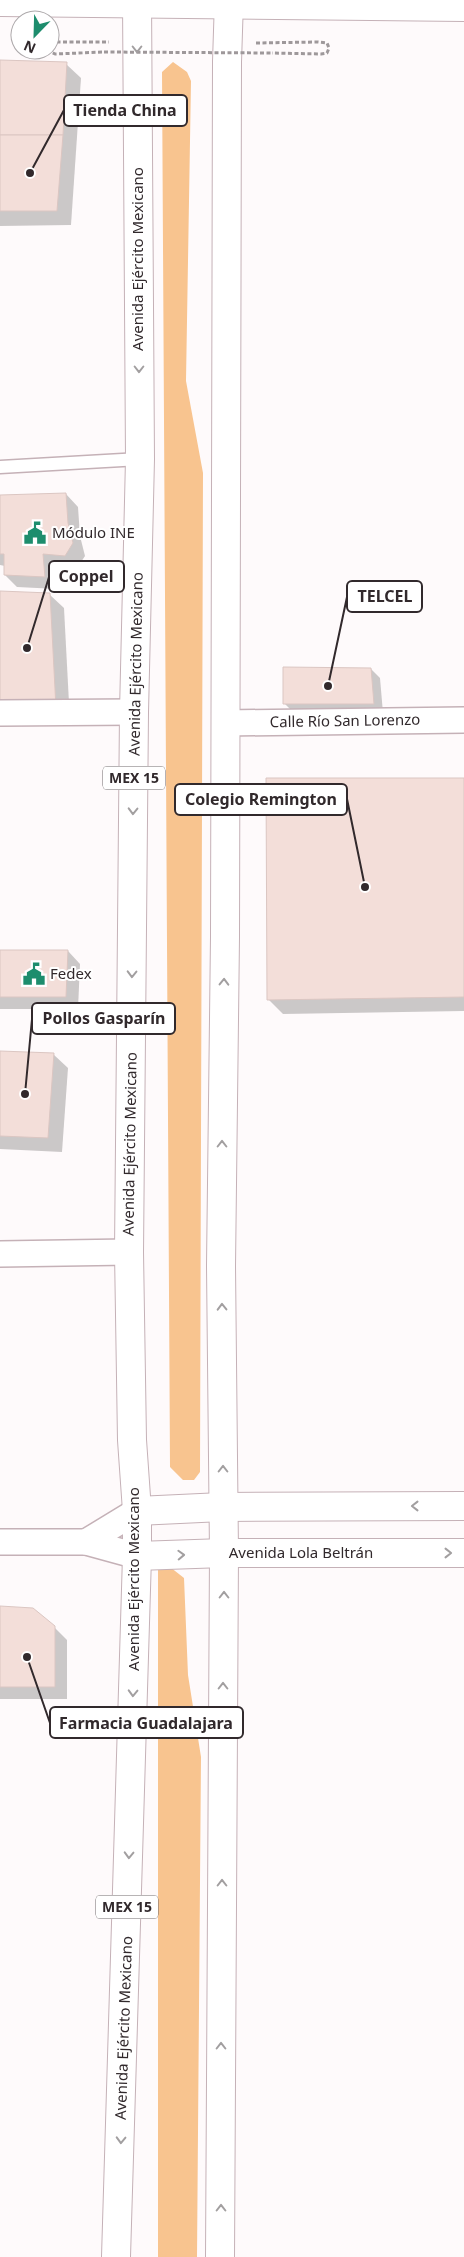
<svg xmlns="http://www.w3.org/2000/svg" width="464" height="2257" font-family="'Noto Sans',sans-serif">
<rect width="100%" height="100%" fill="#fefafb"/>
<g fill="#f8c48f">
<path d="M 173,62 L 187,72 L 191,81 L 186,381 L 203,473 L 200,1472 L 194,1480 L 183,1480 L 170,1467 L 162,72 Z"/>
<path d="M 170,1567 L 184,1578 L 188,1675 L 201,1757 L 197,2257 L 158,2257 L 158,1570 Z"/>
</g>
<g fill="#0003">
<path d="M 0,61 L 66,64 L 81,78 L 71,225 L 0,226 Z"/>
<path d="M 66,494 L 78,507 L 80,536 L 85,556 L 77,568 L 55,566 L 57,589 L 17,587 L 5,575 L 5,566 L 0,565 L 0,496 Z"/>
<path d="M 0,592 L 49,594 L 64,608 L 70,722 L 0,717 Z"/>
<path d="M 371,669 L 380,678 L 383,713 L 294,713 L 284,703 Z"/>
<path d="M 464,779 L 464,1011 L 283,1014 L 268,999 Z"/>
<path d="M 68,951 L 80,964 L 78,1009 L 0,1009 L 0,952 Z"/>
<path d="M 0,1052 L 53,1054 L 68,1068 L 62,1152 L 0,1149 Z"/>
<path d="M 0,1608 L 54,1627 L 67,1640 L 67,1699 L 0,1699 Z"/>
</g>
<g fill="#f3ded9" stroke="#dbc6c2">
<path d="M 0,60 L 67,62 L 63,135 L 0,135 Z"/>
<path d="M 0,135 L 63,135 L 57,211 L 0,211 Z"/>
<path d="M 66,493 L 68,523 L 73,543 L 65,556 L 43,554 L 45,577 L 4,575 L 4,554 L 0,554 L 0,495 Z"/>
<path d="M 0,591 L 50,593 L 56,708 L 0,704 Z"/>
<path d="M 283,667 L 371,668 L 374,704 L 283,704 Z"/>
<path d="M 266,778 L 464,778 L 464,997 L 267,1000 Z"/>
<path d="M 0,950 L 68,950 L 66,997 L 0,997 Z"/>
<path d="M 0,1051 L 54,1053 L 48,1138 L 0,1136 Z"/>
<path d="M 0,1606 L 33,1608 L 55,1626 L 55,1687 L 0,1687 Z"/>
</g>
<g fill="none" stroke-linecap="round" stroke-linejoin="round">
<defs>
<path id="service" d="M 0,467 L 140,459"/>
<g id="minor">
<path d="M 0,713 L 134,712"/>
<path d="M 225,723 L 464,720"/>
<path d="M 0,1254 L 129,1252"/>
<path d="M 0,1542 L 86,1542 L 137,1556"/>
<path d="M 86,1542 L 137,1511"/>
</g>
<g id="tertiary">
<path d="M 0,2 L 464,7"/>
<path d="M 137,1511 L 222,1507 L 464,1506"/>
<path d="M 137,1556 L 224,1553 L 464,1553"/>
</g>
<g id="primary">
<path d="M 116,2257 L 137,1556 L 137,1511 L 132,1440 L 129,1252 L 134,712 L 140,459 L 137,0"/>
<path d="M 220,2257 L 224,1553 L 221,1266 L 225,937 L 227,62 L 229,0"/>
</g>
</defs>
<use href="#service" stroke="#c5b1b7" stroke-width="15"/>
<use href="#minor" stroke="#c5b1b7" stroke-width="28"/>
<use href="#tertiary" stroke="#c5b1b7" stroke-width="30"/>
<use href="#primary" stroke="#c5b1b7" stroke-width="30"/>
<g stroke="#9e989a" stroke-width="3" stroke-dasharray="4 2.5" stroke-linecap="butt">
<path d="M 50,42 L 109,42"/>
<path d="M 256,43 L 318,42 L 327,43 L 329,48 L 327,53 L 321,54 L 272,53"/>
<path d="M 47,50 L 55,54 L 104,52"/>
</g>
<use href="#service" stroke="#fff" stroke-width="12"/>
<use href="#minor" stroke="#fff" stroke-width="25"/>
<use href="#tertiary" stroke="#fff" stroke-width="28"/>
<use href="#primary" stroke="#fff" stroke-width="28"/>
<path stroke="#9e989a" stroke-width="3" stroke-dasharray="4 2.5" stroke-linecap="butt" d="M 104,52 L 272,53"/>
</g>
<defs><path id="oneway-chevron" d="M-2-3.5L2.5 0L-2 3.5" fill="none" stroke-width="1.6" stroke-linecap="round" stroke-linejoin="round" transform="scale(1.25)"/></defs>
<g stroke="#a29fa0">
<use href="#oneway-chevron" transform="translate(137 49) rotate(90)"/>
<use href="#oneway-chevron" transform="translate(139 369) rotate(90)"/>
<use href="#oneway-chevron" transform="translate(133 811) rotate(91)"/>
<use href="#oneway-chevron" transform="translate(132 974) rotate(91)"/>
<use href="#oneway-chevron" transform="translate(224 982) rotate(-89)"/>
<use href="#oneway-chevron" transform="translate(222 1144) rotate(-90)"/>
<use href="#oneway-chevron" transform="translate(222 1307) rotate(-91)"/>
<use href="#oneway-chevron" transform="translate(223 1469) rotate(-90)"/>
<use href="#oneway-chevron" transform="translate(415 1506) rotate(180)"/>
<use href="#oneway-chevron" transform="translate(448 1553)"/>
<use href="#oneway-chevron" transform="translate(181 1555) rotate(-2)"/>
<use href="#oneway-chevron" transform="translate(224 1595) rotate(-90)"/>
<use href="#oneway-chevron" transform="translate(223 1686) rotate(-90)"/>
<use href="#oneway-chevron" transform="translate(133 1693) rotate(92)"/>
<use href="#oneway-chevron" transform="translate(129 1855) rotate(92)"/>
<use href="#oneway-chevron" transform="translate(222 1883) rotate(-90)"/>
<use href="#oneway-chevron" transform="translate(221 2046) rotate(-90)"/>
<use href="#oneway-chevron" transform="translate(121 2140) rotate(92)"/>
<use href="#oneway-chevron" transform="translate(221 2208) rotate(-90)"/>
</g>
<defs>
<symbol id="civic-bare" viewBox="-9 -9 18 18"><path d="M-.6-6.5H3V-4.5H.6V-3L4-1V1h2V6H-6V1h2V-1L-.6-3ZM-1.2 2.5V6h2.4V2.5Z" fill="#1d8d6d" stroke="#fff" stroke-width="2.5" paint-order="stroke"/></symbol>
</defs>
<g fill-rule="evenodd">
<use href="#civic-bare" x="19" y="517" width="32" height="32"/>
<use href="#civic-bare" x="18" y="958" width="32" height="32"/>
</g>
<g text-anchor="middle" stroke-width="4" stroke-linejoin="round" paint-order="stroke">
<g fill="#fff" stroke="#6f696b" stroke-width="1">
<rect x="103" y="766.5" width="62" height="23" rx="4"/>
<rect x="96" y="1895.5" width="62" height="23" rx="4"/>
</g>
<g font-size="14" font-weight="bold" fill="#31292c">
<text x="134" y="783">MEX 15</text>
<text x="127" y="1912">MEX 15</text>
</g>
<g font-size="15" fill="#31292c" stroke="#fff">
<text transform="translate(138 259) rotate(-90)" y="5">Avenida Ejército Mexicano</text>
<text transform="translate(136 664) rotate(-89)" y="5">Avenida Ejército Mexicano</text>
<text transform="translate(345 721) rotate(-1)" y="5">Calle Río San Lorenzo</text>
<text transform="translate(130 1144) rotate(-89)" y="5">Avenida Ejército Mexicano</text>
<text x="301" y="1558">Avenida Lola Beltrán</text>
<text transform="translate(134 1579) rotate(-90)" y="5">Avenida Ejército Mexicano</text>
<text transform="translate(124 2028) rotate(-88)" y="5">Avenida Ejército Mexicano</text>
</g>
<g font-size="15" fill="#31292c" stroke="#fff" text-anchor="start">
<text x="52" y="538">Módulo INE</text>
<text x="50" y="979">Fedex</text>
</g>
</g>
<path fill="none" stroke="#31292c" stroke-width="2" d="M30 173L64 110M27 648L49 577M328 686L347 597M365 887L347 799M25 1094L32 1019M27 1657L50 1723"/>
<g fill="#31292c" stroke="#fff" stroke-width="2">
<circle cx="30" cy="173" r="5"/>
<circle cx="27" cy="648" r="5"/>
<circle cx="328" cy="686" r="5"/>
<circle cx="365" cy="887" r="5"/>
<circle cx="25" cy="1094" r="5"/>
<circle cx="27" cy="1657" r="5"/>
</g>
<g fill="#fff" stroke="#31292c" stroke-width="2">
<rect x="64" y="95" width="123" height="31" rx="5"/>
<rect x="49" y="561" width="75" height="31" rx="5"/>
<rect x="347" y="581" width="75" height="31" rx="5"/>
<rect x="175" y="784" width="172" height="31" rx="5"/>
<rect x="32" y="1003" width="143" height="31" rx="5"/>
<rect x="50" y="1707" width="193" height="31" rx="5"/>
</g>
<g font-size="16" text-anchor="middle" font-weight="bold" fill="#31292c">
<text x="125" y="116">Tienda China</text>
<text x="86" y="582">Coppel</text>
<text x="385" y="602">TELCEL</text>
<text x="261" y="805">Colegio Remington</text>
<text x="104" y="1024">Pollos Gasparín</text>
<text x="146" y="1729">Farmacia Guadalajara</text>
</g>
<g transform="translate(35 35) rotate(203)"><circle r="24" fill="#ffffff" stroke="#ada9ab"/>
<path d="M0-4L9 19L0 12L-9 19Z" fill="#1d8d6d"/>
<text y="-8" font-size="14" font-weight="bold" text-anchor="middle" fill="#31292c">N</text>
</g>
</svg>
